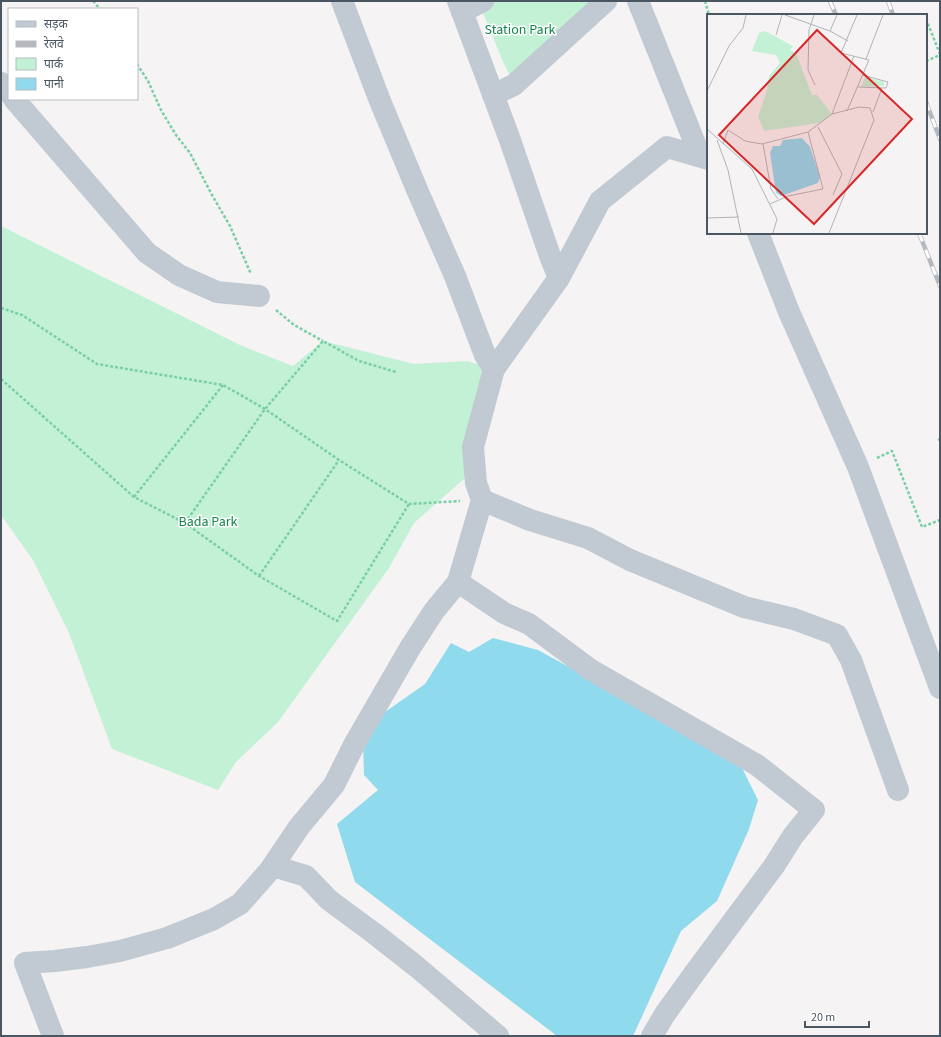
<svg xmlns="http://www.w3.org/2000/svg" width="941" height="1037" font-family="'Source Sans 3','Noto Sans Devanagari',sans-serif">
<rect width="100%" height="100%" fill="#f5f3f3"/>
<g fill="#c3f1d5">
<path d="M 495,1 L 591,1 L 511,77 L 504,64 L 481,8 Z"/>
<path d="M 1,226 L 242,346 L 293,366 L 323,341 L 414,364 L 467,361 L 494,369 L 465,478 L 414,523 L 389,568 L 278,722 L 236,762 L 218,790 L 112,749 L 69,633 L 33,560 L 1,515 Z"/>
</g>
<path fill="#90daee" d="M 493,638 L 538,650 L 738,760 L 758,800 L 749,829 L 717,901 L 681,931 L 633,1036 L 557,1036 L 355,882 L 337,824 L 378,790 L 364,775 L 363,742 L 385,712 L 425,684 L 451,643 L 469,652 Z"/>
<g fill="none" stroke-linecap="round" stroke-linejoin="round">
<g stroke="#7ad0a6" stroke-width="2.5" stroke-dasharray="3 2" stroke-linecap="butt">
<path d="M 93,1 L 100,9"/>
<path d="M 705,1 L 709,15"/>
<path d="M 926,19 L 940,54"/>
<path d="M 926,61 L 940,55"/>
<path d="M 137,64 L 148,81 L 161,110 L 176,135 L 190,153 L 212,195 L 230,226 L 251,274"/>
<path d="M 1,308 L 22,315 L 97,364 L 223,385 L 265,409 L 339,460 L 409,504 L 460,501"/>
<path d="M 276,310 L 294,325 L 323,341"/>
<path d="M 1,379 L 134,497 L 185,523 L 265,409 L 323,341 L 359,361 L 396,372"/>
<path d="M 938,440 L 940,439"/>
<path d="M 877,458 L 892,451 L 922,527 L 940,520"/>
<path d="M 134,497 L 223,385"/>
<path d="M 185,523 L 259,576 L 337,621 L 409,504"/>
<path d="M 259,576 L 339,460"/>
</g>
<g stroke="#c1cad2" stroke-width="22">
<path d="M 342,1 L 380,101 L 418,192 L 455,276 L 485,355 L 494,369"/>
<path d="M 458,1 L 510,140 L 550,256 L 559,278"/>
<path d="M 638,1 L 700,156"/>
<path d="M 462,12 L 483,1"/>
<path d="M 1,83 L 9,93"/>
<path d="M 493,95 L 514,85 L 606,1"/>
<path d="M 14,99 L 147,253 L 179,275 L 217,292 L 259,296"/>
<path d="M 758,233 L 789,312 L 858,467 L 940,688"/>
<path d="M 482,500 L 530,520 L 588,538 L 630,560 L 744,607 L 794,619 L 837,635 L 851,660 L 898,790"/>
<path d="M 458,582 L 504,613 L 529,624 L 591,670 L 757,765 L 814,810 L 793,836 L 774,866 L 696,971 L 665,1014 L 652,1036"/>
<path d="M 273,866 L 306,876 L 329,900 L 375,934 L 417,967 L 498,1036"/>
<path d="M 53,1036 L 25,963 L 55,961 L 87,957 L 120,951 L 167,938 L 214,919 L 240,904 L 270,870 L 299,827 L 334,785 L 355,743 L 410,648 L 434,611 L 458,582 L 482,500 L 476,483 L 473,447 L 494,369 L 559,278 L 600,201 L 667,147 L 708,159"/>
</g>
<defs>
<g id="rail">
<path d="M 830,1 L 836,15"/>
<path d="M 888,1 L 893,15"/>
<path d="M 926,102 L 940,139"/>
<path d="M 919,233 L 940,286"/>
</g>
</defs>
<use href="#rail" stroke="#b5b8bd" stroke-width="4.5"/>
<use href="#rail" stroke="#fff" stroke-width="3" stroke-dasharray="9" stroke-linecap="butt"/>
</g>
<g text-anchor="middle" stroke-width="3" stroke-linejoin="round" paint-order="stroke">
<g font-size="14" fill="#17864f" stroke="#fff">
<text x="520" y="34">Station Park</text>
<text x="208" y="526">Bada Park</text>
</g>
</g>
<g transform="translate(707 14)">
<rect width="220" height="220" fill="#f5f3f3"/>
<path d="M 58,17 L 86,32 L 83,36 L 89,39 L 105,81 L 110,81 L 125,100 L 112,109 L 57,117 L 51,103 L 60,76 L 62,62 L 73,49 L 69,41 L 45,37 L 52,19 ZM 158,63 L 177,68 L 177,72 L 154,73 Z" fill="#c3f1d5"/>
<path d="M 95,124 L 103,133 L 113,163 L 111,169 L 74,182 L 69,179 L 63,139 L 66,132 L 73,132 L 76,126 Z" fill="#90daee"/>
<path fill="none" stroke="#b1b4b9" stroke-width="1" d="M 78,1 L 123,17 L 141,27M 107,1 L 102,16 L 101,56 L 108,71M 123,17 L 130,1M 69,21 L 75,1M 159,45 L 176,1M 151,73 L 179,74 L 181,68 L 155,61M 0,77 L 22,32 L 36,14 L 39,1M 140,97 L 162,46 L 134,39 L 150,1M 166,98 L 175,74M 125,100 L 147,42M 111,113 L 135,160 L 126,181M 0,115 L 45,155 L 70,205 L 66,219M 10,126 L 21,156 L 34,219M 16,130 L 21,116 L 38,127 L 55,130 L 101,118 L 125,100 L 152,93 L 163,94 L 167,106 L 122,219M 56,130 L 64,175 L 71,185M 63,190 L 81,182 L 116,175 L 101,118M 0,204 L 32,203"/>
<path fill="#d62828" fill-opacity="0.15" stroke="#d62828" stroke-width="2" d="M 110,16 L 205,105 L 107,210 L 12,121 Z"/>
<rect width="220" height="220" fill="none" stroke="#4a5661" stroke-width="2"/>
</g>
<rect width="941" height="1037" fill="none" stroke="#4a5661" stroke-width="4"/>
<rect x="8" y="8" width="130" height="92" fill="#ffffff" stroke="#b7bbc0"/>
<rect x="16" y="21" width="20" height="6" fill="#c1cad2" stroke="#b7bbc0"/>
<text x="44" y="28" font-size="12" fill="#4a5661">सड़क</text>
<rect x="16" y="41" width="20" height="6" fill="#b5b8bd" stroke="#b7bbc0"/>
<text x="44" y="48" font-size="12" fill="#4a5661">रेलवे</text>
<rect x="16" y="58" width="20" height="12" fill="#c3f1d5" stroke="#b7bbc0"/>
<text x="44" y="68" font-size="12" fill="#4a5661">पार्क</text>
<rect x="16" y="78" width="20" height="12" fill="#90daee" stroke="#b7bbc0"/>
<text x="44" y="88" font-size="12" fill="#4a5661">पानी</text>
<path d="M805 1021v6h64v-6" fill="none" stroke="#4a5661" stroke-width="2"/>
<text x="811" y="1021" font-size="12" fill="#4a5661" stroke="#ffffff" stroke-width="3" paint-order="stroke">20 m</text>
</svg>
